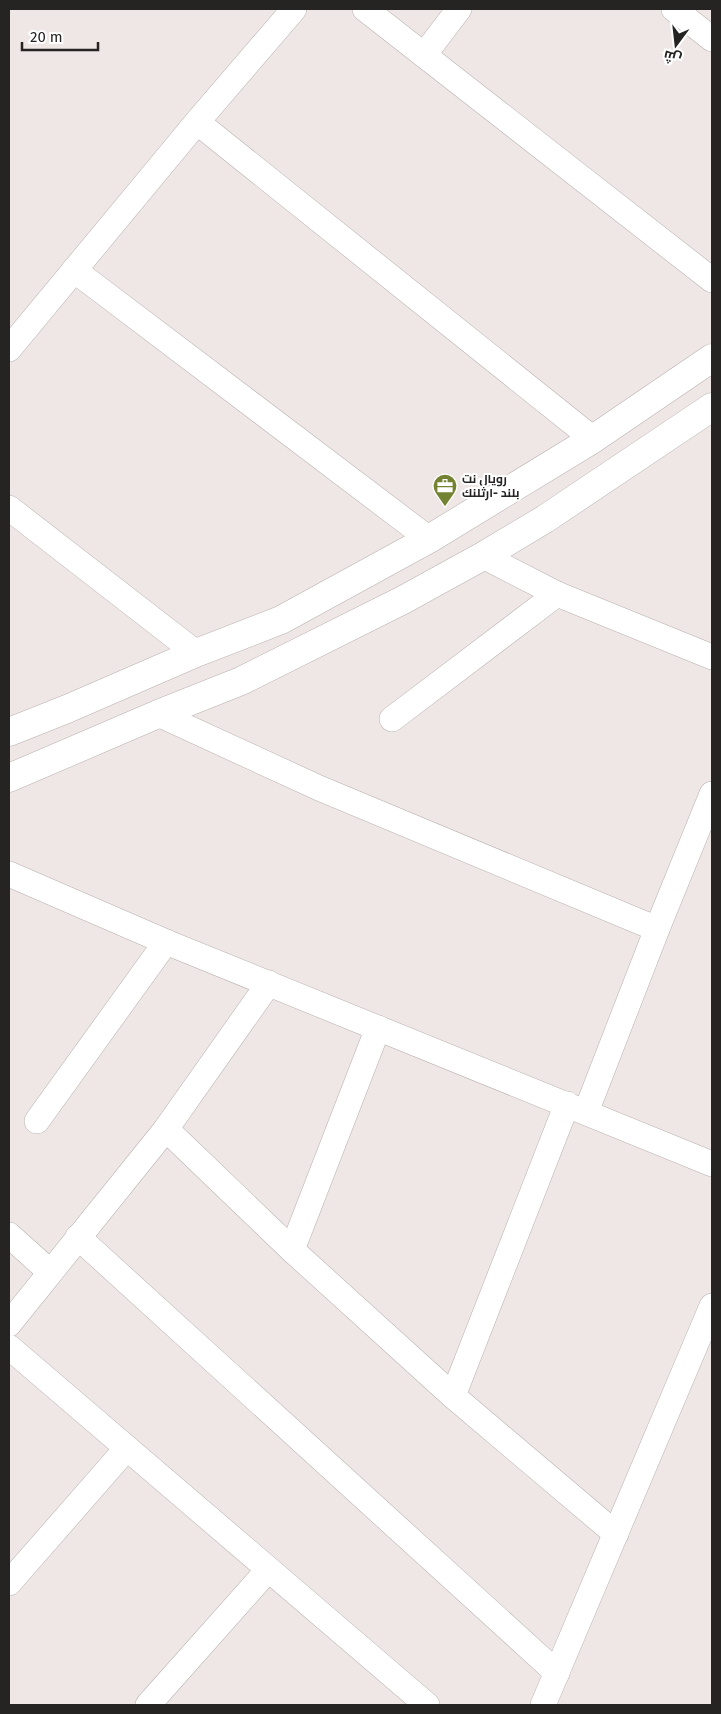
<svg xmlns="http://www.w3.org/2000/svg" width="721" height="1714" font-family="'Fira Sans',Cairo,sans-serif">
<rect width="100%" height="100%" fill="#efe7e6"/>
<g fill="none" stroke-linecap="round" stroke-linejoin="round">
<defs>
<g id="street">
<path d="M 365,9 L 712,280"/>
<path d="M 674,9 L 712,39"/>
<path d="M 424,55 L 459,9"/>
<path d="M 197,122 L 593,439"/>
<path d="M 74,270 L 429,539"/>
<path d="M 9,349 L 197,122 L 294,9"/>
<path d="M 9,508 L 196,653"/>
<path d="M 483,556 L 557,594 L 712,657"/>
<path d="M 158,714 L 319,788 L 657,929"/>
<path d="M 392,719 L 557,594"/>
<path d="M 9,874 L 166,942 L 712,1164"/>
<path d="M 586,1112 L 657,929 L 712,794"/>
<path d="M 37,1121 L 166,942"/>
<path d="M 166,1129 L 292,1250 L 453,1396 L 616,1534"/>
<path d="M 9,1235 L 50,1272"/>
<path d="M 78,1237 L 557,1673"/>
<path d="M 292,1250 L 378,1028"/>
<path d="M 9,1324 L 166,1129 L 269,983"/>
<path d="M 9,1347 L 427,1705"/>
<path d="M 453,1396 L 567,1104"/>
<path d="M 9,1583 L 127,1448"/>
<path d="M 148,1705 L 268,1570"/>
<path d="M 543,1705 L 712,1306"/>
</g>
<g id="secondary">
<path d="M 9,732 L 67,709 L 196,653 L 281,620 L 429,539 L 593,439 L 712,358"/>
<path d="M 9,778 L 158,714 L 241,681 L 403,600 L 483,556 L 545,519 L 712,407"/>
</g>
</defs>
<use href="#street" stroke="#b9b0b0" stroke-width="26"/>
<use href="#secondary" stroke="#b9b0b0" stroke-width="29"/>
<use href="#street" stroke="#fff" stroke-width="25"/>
<use href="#secondary" stroke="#fff" stroke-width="28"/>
</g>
<defs>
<symbol id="office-pin" viewBox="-11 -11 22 30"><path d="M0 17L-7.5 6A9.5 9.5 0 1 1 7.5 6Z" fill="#748331" stroke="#fff"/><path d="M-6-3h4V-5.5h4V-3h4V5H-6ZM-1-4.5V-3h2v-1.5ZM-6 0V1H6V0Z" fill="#fff"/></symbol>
</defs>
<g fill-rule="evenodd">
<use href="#office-pin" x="431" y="472" width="28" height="38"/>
</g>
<g text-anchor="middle" stroke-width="4" stroke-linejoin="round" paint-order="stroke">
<g font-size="12" font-weight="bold" fill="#262323" stroke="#fff" text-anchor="start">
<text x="462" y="483">رويال نت<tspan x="462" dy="14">بلند -ارثلنك</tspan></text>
</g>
</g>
<rect width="721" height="1714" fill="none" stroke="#262323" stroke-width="20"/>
<g transform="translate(676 45) rotate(195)" stroke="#ffffff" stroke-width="4" paint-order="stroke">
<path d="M0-4L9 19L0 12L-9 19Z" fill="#262323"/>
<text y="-8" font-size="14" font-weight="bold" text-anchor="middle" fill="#262323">ش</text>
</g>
<path d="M22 42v8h76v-8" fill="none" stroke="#262323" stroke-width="2.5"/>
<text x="30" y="42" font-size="15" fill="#262323" stroke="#ffffff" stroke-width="4" paint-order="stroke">20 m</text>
</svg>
